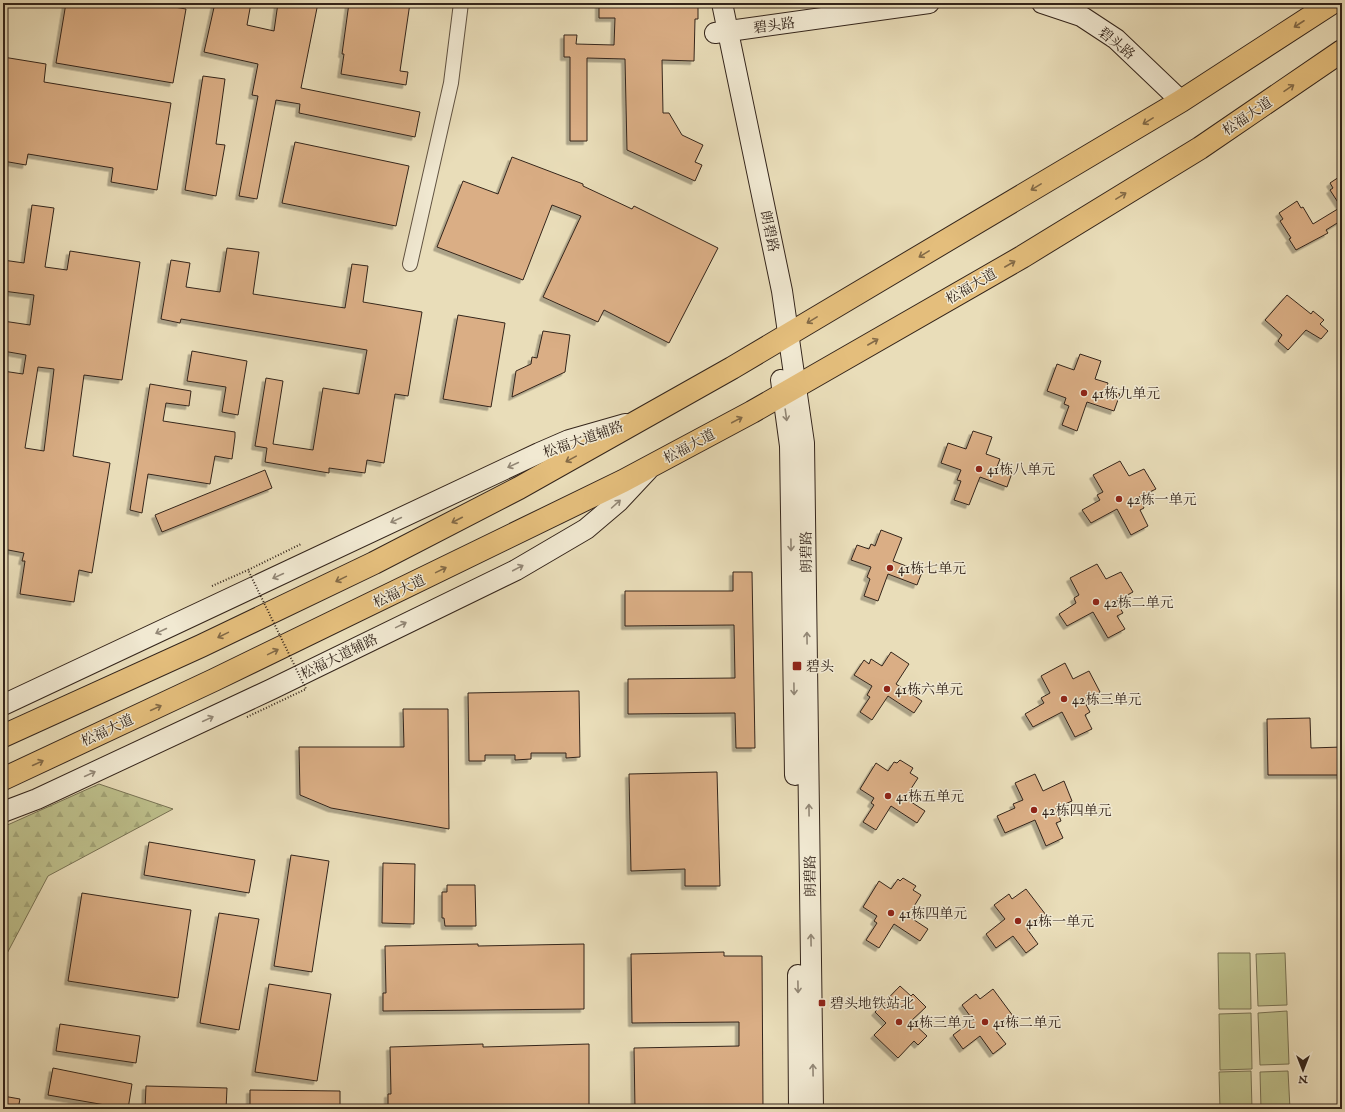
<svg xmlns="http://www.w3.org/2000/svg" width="1345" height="1112" font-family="'IM FELL English','Noto Serif SC',serif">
<defs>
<pattern id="forest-firs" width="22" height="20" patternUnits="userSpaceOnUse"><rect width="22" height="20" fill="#bdbf8b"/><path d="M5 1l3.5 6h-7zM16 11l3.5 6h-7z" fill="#a3a477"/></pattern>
<filter id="shadow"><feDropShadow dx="-3.5" dy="3.5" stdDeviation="0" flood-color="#0004"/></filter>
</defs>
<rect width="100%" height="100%" fill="#e9ddb9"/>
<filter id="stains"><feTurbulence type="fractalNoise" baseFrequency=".005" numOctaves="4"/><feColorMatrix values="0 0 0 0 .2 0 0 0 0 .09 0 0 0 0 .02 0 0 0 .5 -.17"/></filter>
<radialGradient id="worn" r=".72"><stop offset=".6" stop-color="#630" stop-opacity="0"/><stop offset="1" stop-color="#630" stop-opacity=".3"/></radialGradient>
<path fill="url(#forest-firs)" stroke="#787253" d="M 99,784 L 173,809 L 48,876 L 3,961 L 3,827 Z"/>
<g fill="#bdbf8b" stroke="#787253">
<path d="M 1218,953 L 1250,953 L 1251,1009 L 1219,1009 Z"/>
<path d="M 1285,953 L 1287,1005 L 1258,1006 L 1256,954 Z"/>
<path d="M 1287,1011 L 1289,1064 L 1260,1065 L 1258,1013 Z"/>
<path d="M 1251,1013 L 1252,1069 L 1220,1070 L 1219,1014 Z"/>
<path d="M 1251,1071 L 1252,1109 L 1220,1109 L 1219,1072 Z"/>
<path d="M 1288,1071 L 1290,1109 L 1261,1109 L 1260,1072 Z"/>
</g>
<g fill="#daae85" stroke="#34251b" fill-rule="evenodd" filter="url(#shadow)">
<path d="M 66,3 L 151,3 L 186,9 L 173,83 L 56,63 Z"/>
<path d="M 215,3 L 251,3 L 247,25 L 274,31 L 278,3 L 318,3 L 301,88 L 420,112 L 415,137 L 299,113 L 300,104 L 276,100 L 257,199 L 239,196 L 258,96 L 252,95 L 258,64 L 204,52 Z"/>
<path d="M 349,3 L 410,3 L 400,71 L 408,72 L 406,85 L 341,74 L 344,54 L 342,54 Z"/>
<path d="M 599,3 L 698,3 L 698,19 L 695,19 L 694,61 L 662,60 L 663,113 L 669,113 L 682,135 L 703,145 L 695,162 L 702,165 L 695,181 L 627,150 L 625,59 L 587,58 L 587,141 L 570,141 L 570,57 L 564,57 L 564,35 L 577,35 L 576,44 L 614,45 L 615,18 L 599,18 Z"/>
<path d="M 3,57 L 46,64 L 44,82 L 171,103 L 157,190 L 111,182 L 113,168 L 28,154 L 26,165 L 3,161 Z"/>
<path d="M 203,76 L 225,79 L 216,144 L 225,145 L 216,196 L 185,190 Z"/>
<path d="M 295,142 L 409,166 L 396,226 L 282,203 Z"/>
<path d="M 512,157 L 583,184 L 583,186 L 632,209 L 634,206 L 718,248 L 669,343 L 604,310 L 598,322 L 543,297 L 581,216 L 552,205 L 523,280 L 437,247 L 463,181 L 498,194 Z"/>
<path d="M 1342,175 L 1342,220 L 1326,230 L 1328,233 L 1296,250 L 1289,239 L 1291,238 L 1280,221 L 1283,219 L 1279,213 L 1297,201 L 1301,208 L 1303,207 L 1313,224 L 1341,207 L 1330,190 L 1333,188 L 1330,183 Z"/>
<path d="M 32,205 L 54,208 L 45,267 L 67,270 L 70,251 L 140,262 L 122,380 L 84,375 L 73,456 L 110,463 L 92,573 L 79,570 L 74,602 L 20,594 L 25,561 L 22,561 L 24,553 L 3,549 L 3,452 L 7,428 L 3,428 L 3,371 L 23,374 L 26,355 L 3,351 L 3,321 L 30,325 L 34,295 L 3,291 L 3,260 L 24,263 ZM 38,367 L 54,369 L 44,451 L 25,448 Z"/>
<path d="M 227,248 L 259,252 L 253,294 L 345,308 L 352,264 L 368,266 L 363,302 L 422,312 L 408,396 L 395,394 L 384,463 L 367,460 L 365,473 L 329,468 L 329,473 L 265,462 L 267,448 L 255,446 L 266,378 L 283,381 L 273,444 L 313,450 L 323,388 L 359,394 L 367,350 L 181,319 L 180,323 L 161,319 L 171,260 L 190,263 L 186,287 L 220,292 Z"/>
<path d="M 1287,295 L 1311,314 L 1313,311 L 1324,320 L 1320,324 L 1328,331 L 1321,339 L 1306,330 L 1288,350 L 1278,341 L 1282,335 L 1265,320 Z"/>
<path d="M 458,315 L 505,323 L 491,407 L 443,399 Z"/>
<path d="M 543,331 L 570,335 L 565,372 L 512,397 L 516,371 L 531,364 L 532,357 L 537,358 Z"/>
<path d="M 192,351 L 247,361 L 238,415 L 222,412 L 226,387 L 187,381 Z"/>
<path d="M 1080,354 L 1101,361 L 1095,379 L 1108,383 L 1106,389 L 1120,394 L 1114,411 L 1087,402 L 1077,431 L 1062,425 L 1069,406 L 1064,404 L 1066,398 L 1047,391 L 1057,364 L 1074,370 Z"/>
<path d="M 150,384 L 191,391 L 189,406 L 166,403 L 163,421 L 235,432 L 235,437 L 232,459 L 215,456 L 210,484 L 148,474 L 142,513 L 130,510 Z"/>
<path d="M 973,431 L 992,437 L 986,454 L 1000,459 L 997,467 L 1012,473 L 1007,487 L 980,477 L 969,505 L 954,500 L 961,481 L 957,480 L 961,470 L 941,463 L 948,443 L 966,449 Z"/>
<path d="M 1120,461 L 1129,476 L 1144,469 L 1156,489 L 1139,497 L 1144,508 L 1140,510 L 1148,526 L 1131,535 L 1117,509 L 1091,523 L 1082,510 L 1100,500 L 1097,495 L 1103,492 L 1093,475 Z"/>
<path d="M 265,470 L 272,488 L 162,532 L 155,515 Z"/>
<path d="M 881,530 L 902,538 L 893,561 L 922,572 L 917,585 L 888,574 L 878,601 L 864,596 L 870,579 L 867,577 L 871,567 L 851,560 L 857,545 L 869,549 L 871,544 L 875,546 Z"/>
<path d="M 1097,564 L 1106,579 L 1121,572 L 1133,592 L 1116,601 L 1123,613 L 1117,616 L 1125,629 L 1108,638 L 1093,612 L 1067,626 L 1059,614 L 1076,603 L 1074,598 L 1079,595 L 1070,578 Z"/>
<path d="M 733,572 L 752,572 L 755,748 L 736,748 L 735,713 L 628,714 L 628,679 L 735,678 L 734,625 L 625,626 L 625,591 L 733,591 Z"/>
<path d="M 891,652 L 909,664 L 896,684 L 922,701 L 914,713 L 888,696 L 872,720 L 860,712 L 870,697 L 867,695 L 872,686 L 854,675 L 864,660 L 869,664 L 871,659 L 882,666 Z"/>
<path d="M 1065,663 L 1073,679 L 1089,671 L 1100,692 L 1084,701 L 1090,712 L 1085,715 L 1092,729 L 1075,737 L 1062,712 L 1033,727 L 1025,714 L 1044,703 L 1041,698 L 1050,693 L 1041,676 Z"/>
<path d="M 579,691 L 580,757 L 566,758 L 566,753 L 531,753 L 531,759 L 515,760 L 515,755 L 485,755 L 485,761 L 469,761 L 468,693 Z"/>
<path d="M 403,709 L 448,709 L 449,829 L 331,808 L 300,795 L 299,747 L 404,747 Z"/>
<path d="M 1310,718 L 1311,748 L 1342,747 L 1342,775 L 1268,775 L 1267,719 Z"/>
<path d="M 900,760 L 913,768 L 910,773 L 918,778 L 905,798 L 925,811 L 917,823 L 891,806 L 876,830 L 863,822 L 874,805 L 871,803 L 874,798 L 860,789 L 876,763 L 888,771 L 894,762 L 897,763 Z"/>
<path d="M 717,772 L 720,886 L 685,886 L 685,869 L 631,871 L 629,774 Z"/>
<path d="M 1035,774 L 1043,791 L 1064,781 L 1072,801 L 1056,808 L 1061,821 L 1056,823 L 1063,838 L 1046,846 L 1035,820 L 1005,833 L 997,816 L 1015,808 L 1013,804 L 1023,800 L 1015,783 Z"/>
<path d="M 149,842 L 255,860 L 249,893 L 144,875 Z"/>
<path d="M 291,855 L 329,861 L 312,972 L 274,966 Z"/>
<path d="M 383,863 L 415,864 L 414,924 L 382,923 Z"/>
<path d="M 903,878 L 916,886 L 913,890 L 921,895 L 908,916 L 928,929 L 920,941 L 894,924 L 879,948 L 866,940 L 877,923 L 874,921 L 877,916 L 863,907 L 879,881 L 891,889 L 898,879 L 900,881 Z"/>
<path d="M 447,885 L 475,885 L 476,926 L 445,926 L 444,918 L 442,918 L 442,892 L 447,892 Z"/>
<path d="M 1026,889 L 1046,915 L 1027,929 L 1038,944 L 1026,953 L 1013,936 L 996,948 L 986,934 L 1005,919 L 994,905 L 1009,894 L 1012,899 Z"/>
<path d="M 82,893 L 191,910 L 178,998 L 68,981 Z"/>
<path d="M 219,913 L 259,919 L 239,1030 L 200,1023 Z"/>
<path d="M 478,944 L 478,946 L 584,944 L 584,1009 L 383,1011 L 383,993 L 386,993 L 385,946 Z"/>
<path d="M 724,952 L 724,956 L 762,956 L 763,1109 L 635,1109 L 634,1048 L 739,1046 L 739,1022 L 632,1023 L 631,954 Z"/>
<path d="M 269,984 L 331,994 L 317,1081 L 255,1072 Z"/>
<path d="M 900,986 L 911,996 L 913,994 L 926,1007 L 911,1021 L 927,1036 L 918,1045 L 914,1041 L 898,1058 L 874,1035 L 886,1023 L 875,1012 Z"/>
<path d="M 993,989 L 1013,1016 L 995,1030 L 1006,1044 L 993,1054 L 980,1036 L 963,1049 L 953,1035 L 973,1020 L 962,1005 L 976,994 L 980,999 Z"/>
<path d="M 60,1024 L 140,1036 L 136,1063 L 56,1051 Z"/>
<path d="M 483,1044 L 483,1047 L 589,1044 L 589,1109 L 388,1109 L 388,1094 L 391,1094 L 390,1047 Z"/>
<path d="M 53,1068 L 132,1084 L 128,1109 L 48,1095 Z"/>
<path d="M 146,1086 L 227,1088 L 226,1109 L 145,1109 Z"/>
<path d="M 250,1090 L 340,1091 L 340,1108 L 250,1107 Z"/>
<path d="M 3,1096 L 20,1099 L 18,1109 L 3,1109 Z"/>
</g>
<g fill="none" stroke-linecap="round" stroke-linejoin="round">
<defs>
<path id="street" d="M 410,264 L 451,83 L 461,3"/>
<g id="secondary">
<path d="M 722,3 L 782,291 L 804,443 L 813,1109"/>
<path d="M 1042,3 L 1081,16 L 1116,39 L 1181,101"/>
<path d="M 715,33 L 929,3"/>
<path d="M 781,380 L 790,446 L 795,775"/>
<path d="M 3,705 L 539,453 L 569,440 L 625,424"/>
<path d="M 3,812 L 37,799 L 272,689 L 516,570 L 586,529 L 619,501 L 648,470"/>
<path d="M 798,975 L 799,1109"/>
</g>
<g id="primary">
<path d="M 3,736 L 201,646 L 374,563 L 519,488 L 732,368 L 1181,101 L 1332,3"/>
<path d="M 3,779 L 214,680 L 623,481 L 752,412 L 1022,257 L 1200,148 L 1342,51"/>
</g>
</defs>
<use href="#street" stroke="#615342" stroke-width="16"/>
<use href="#secondary" stroke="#34251b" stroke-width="22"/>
<use href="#primary" stroke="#34251b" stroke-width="24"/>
<path stroke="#34251b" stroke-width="2" stroke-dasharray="1 2" stroke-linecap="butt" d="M 212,586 L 248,570"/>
<use href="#street" stroke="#f1e9d2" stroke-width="14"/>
<use href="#secondary" stroke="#f1e9d2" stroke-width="20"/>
<use href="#primary" stroke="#e4be7c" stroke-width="22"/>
<path stroke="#34251b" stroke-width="2" stroke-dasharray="1 2" stroke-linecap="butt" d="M 247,717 L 306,689 L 248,570 L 301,544"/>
</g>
<defs><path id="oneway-shaft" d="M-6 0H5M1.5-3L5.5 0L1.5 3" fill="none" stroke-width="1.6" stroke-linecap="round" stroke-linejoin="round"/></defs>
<g stroke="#836a47">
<use href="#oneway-shaft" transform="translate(1299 24) rotate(147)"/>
<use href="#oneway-shaft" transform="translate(1289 88) rotate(-34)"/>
<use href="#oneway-shaft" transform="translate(1148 121) rotate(149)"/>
<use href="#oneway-shaft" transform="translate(1036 187) rotate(149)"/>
<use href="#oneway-shaft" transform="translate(1121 196) rotate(-31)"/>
<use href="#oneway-shaft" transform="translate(924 254) rotate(149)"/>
<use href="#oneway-shaft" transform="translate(1010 264) rotate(-30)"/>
<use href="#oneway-shaft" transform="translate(812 320) rotate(149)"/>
<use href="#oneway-shaft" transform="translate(873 342) rotate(-30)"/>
<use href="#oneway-shaft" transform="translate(737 420) rotate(-28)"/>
<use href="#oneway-shaft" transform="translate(571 459) rotate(151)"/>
<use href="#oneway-shaft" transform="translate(457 520) rotate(153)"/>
<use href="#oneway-shaft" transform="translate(441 570) rotate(-26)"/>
<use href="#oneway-shaft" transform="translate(341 579) rotate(154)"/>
<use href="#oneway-shaft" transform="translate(223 635) rotate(154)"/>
<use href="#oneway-shaft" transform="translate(273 652) rotate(-26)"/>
<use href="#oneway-shaft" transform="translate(156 708) rotate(-25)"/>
<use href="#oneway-shaft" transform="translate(38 763) rotate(-25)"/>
</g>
<g stroke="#928776">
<use href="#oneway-shaft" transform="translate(786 415) rotate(82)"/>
<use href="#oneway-shaft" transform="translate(513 465) rotate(155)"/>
<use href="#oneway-shaft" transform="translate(616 504) rotate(-42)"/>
<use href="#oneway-shaft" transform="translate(396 520) rotate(155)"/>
<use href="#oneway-shaft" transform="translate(791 545) rotate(89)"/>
<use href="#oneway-shaft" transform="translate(518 568) rotate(-28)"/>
<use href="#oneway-shaft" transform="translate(278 576) rotate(155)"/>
<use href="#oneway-shaft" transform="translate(401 625) rotate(-26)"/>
<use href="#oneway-shaft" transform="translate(161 631) rotate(155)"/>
<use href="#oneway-shaft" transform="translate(807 638) rotate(-91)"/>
<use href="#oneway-shaft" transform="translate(794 689) rotate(89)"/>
<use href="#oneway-shaft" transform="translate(208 719) rotate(-25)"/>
<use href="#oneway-shaft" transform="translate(90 774) rotate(-25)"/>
<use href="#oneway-shaft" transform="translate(809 810) rotate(-91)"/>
<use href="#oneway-shaft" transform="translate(811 940) rotate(-91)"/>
<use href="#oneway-shaft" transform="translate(798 987) rotate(89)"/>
<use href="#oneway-shaft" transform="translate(813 1070) rotate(-91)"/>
</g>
<g fill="#8f2418" stroke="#f1e9d2" stroke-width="1.5">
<circle cx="1084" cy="393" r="4"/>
<circle cx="979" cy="469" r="4"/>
<circle cx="1119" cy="499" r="4"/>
<circle cx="890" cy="568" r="4"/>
<circle cx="1096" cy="602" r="4"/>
<rect x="792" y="661" width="10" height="10" rx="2"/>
<circle cx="887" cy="689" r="4"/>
<circle cx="1064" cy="699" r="4"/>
<circle cx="888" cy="796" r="4"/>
<circle cx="1034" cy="810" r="4"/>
<circle cx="891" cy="913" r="4"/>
<circle cx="1018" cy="921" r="4"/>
<rect x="818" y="999" width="8" height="8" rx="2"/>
<circle cx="899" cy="1022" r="4"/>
<circle cx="985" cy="1022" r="4"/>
</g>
<g text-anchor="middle" stroke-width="3" stroke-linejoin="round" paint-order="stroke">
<g font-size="14" fill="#34251b" stroke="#f1e9d2">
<text transform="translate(774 25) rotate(-8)" y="5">碧头路</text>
<text transform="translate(1117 43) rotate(39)" y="5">碧头路</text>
<text transform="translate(1247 116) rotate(-34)" y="5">松福大道</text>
<text transform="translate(770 231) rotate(78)" y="5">朗碧路</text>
<text transform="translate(971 286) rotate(-30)" y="5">松福大道</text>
<text transform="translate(583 439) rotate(-19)" y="5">松福大道辅路</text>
<text transform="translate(689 446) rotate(-28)" y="5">松福大道</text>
<text transform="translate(806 552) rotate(-91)" y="5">朗碧路</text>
<text transform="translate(399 591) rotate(-26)" y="5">松福大道</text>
<text transform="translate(339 656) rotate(-26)" y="5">松福大道辅路</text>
<text transform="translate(107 730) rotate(-25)" y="5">松福大道</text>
<text transform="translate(810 876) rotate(-91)" y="5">朗碧路</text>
</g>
<g font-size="14" fill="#34251b" stroke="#f1e9d2" text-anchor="start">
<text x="1092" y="398">41栋九单元</text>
<text x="987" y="474">41栋八单元</text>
<text x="1127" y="504">42栋一单元</text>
<text x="898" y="573">41栋七单元</text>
<text x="1104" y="607">42栋二单元</text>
<text x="806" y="671">碧头</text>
<text x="895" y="694">41栋六单元</text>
<text x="1072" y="704">42栋三单元</text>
<text x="896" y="801">41栋五单元</text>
<text x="1042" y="815">42栋四单元</text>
<text x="899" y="918">41栋四单元</text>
<text x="1026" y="926">41栋一单元</text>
<text x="830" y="1008">碧头地铁站北</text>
<text x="907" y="1027">41栋三单元</text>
<text x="993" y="1027">41栋二单元</text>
</g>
</g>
<rect width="1345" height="1112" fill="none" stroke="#e9ddb9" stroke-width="16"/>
<rect x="4" y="4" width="1337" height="1104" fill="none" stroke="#34251b" stroke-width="2"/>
<rect x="8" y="8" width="1329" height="1096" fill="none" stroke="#34251b"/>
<g transform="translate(1303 1070) rotate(180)" stroke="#f1e9d2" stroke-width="3" paint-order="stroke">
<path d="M0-3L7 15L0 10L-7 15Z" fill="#34251b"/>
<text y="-6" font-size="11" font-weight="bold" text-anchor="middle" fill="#34251b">N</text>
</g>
<rect width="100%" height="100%" filter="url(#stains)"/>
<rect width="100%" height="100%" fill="url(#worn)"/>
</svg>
